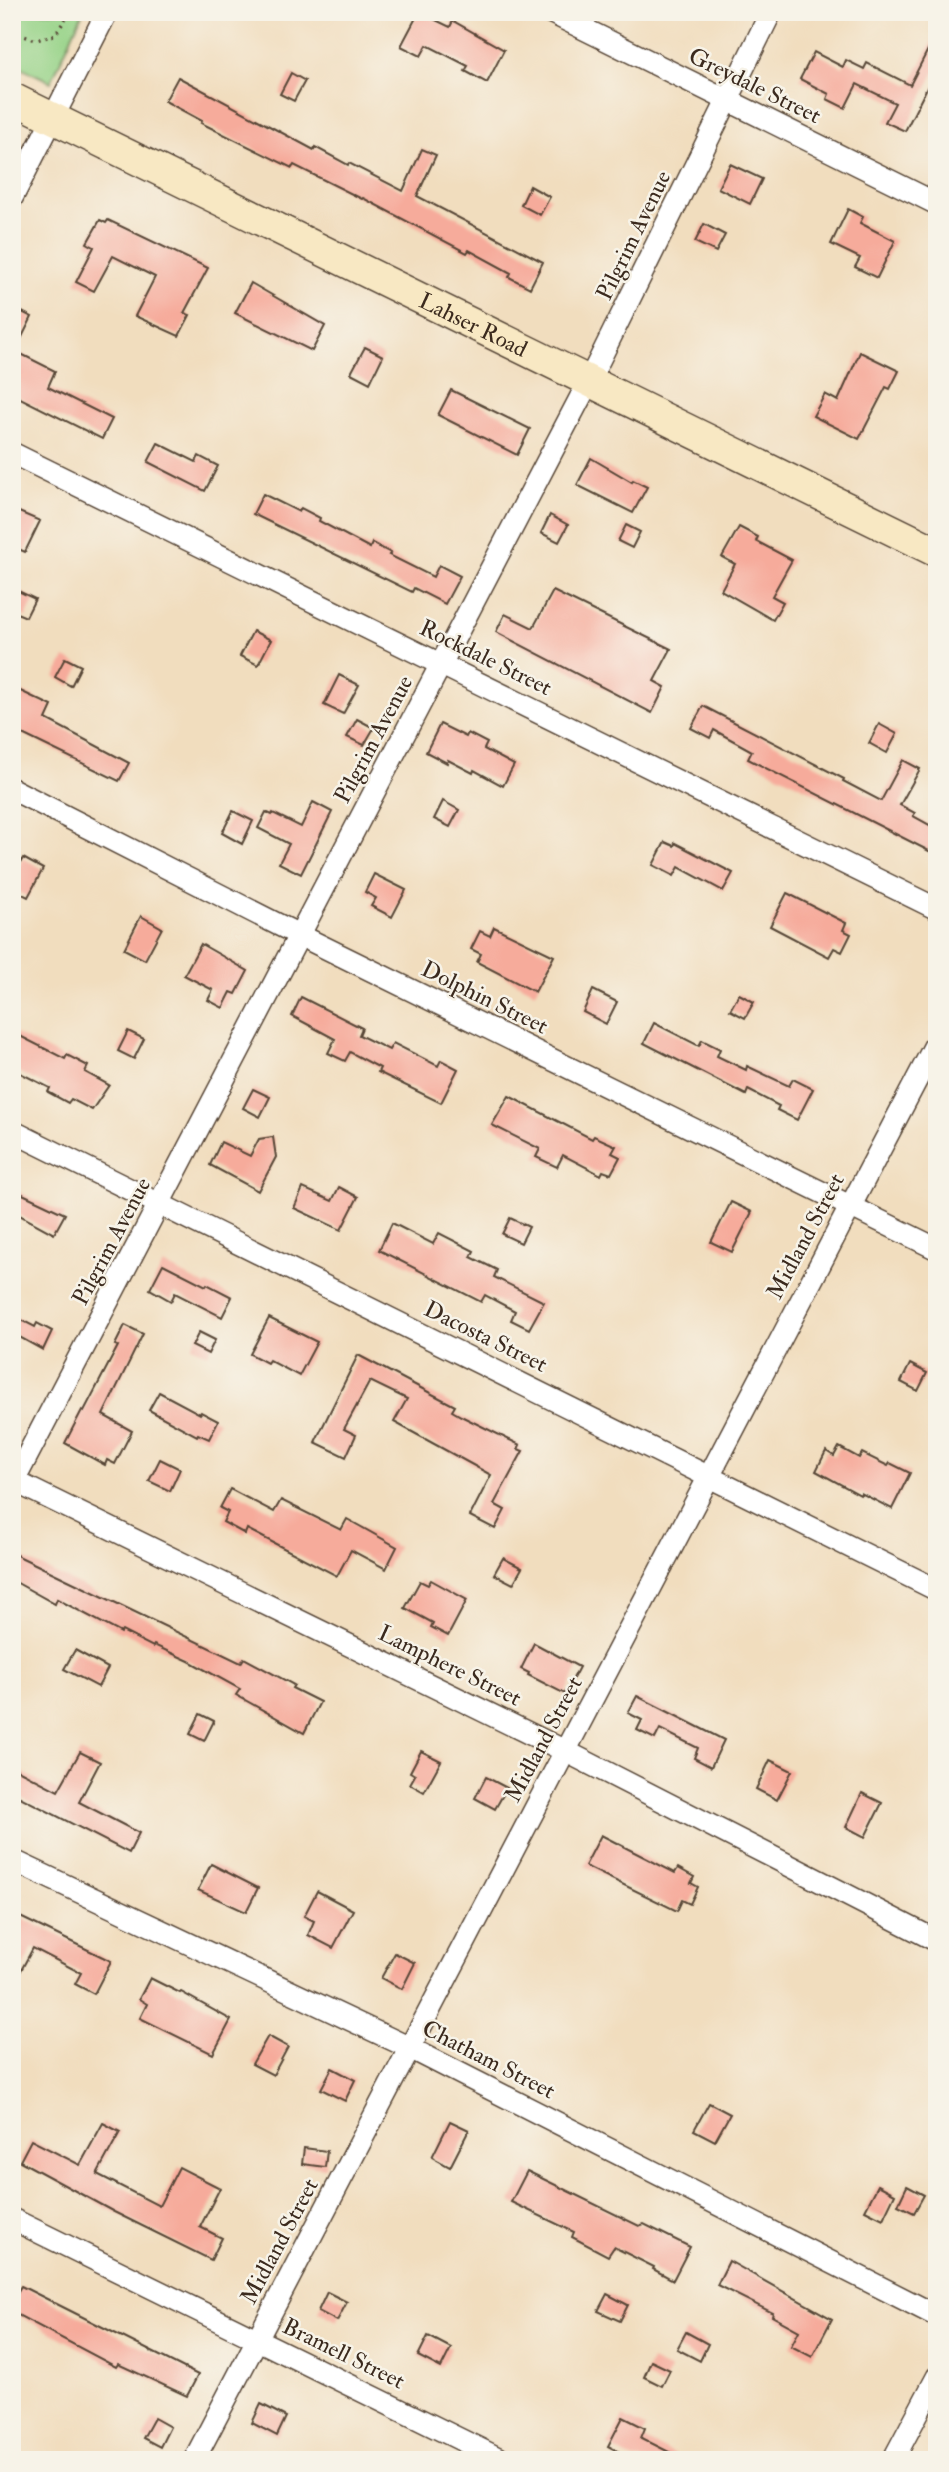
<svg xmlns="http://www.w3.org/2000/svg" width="949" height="2472" font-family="'IM FELL Double Pica',serif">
<rect width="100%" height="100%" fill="#f7f3e8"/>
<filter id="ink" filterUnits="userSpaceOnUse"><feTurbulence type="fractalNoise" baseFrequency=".0143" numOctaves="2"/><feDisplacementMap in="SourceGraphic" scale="14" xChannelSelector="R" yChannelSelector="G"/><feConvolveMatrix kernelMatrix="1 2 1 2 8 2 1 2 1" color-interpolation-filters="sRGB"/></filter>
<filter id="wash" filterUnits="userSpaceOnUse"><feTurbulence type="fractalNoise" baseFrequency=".00686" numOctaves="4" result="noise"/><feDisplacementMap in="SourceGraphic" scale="28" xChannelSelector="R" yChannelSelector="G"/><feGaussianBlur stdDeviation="1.57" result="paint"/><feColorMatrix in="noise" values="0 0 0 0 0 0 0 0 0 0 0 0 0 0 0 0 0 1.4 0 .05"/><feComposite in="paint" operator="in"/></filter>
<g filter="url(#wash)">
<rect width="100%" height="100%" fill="#f1ddbe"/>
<path fill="#97d388" stroke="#697e53" stroke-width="2" d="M 12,12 L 83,12 L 51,82 L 12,63 Z"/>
<g id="blocks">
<g fill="#f6ab9b">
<path d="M 419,12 L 450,27 L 453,21 L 504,50 L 487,83 L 465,71 L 468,66 L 427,45 L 421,56 L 401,46 Z"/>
<path d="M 937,32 L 937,68 L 905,131 L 885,122 L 895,103 L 857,84 L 845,108 L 827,99 L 829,94 L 800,79 L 814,52 L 843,67 L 846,60 L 864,69 L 867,63 L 910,85 Z"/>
<path d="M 291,73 L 305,81 L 294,101 L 280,94 Z"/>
<path d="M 178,77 L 314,150 L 315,147 L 348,165 L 349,163 L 403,191 L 422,149 L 436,155 L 417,196 L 543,262 L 530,288 L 509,277 L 511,273 L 469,250 L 467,253 L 363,198 L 362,199 L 294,165 L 292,168 L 201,123 L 202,121 L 165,101 Z"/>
<path d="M 730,164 L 762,179 L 750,204 L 718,188 Z"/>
<path d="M 530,186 L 550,197 L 540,215 L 521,205 Z"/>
<path d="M 848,209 L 863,217 L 860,223 L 895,241 L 877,278 L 855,267 L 860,258 L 831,244 Z"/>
<path d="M 100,220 L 106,223 L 108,220 L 208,268 L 184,313 L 190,315 L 179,336 L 135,316 L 155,277 L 113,256 L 94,291 L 76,282 L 94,247 L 87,243 Z"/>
<path d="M 704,224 L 725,235 L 716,252 L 695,242 Z"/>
<path d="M 251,283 L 325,326 L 312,351 L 235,313 Z"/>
<path d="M 12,307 L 32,317 L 15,351 L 55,371 L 48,387 L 112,419 L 102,439 L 12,394 Z"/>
<path d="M 365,347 L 383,356 L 370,383 L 351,373 Z"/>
<path d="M 860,352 L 899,371 L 890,389 L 886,387 L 859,439 L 813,416 L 825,394 L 838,401 Z"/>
<path d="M 451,390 L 530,429 L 517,455 L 438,415 Z"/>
<path d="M 158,443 L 196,462 L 199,456 L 218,466 L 205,491 L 148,462 Z"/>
<path d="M 591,458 L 632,482 L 633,480 L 647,487 L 633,513 L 577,485 Z"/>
<path d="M 263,494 L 299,512 L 301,508 L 320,518 L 319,521 L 370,548 L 372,543 L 391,553 L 389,555 L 433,577 L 439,565 L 460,576 L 445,604 L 414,588 L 412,592 L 253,514 Z"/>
<path d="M 12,509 L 40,521 L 25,552 L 12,546 Z"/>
<path d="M 550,515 L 568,525 L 559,542 L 541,533 Z"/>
<path d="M 626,525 L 640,532 L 632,548 L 618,541 Z"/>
<path d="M 739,527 L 758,537 L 756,541 L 792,560 L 772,596 L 783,602 L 773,620 L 721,590 L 735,564 L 722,557 Z"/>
<path d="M 12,588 L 35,599 L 26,617 L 12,611 Z"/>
<path d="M 553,591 L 671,649 L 654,681 L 665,687 L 652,713 L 496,632 L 505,614 L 533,628 Z"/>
<path d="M 253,631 L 271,640 L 258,665 L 240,656 Z"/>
<path d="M 65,658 L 81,666 L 71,686 L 55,677 Z"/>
<path d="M 339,675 L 359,685 L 343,714 L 324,705 Z"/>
<path d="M 12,687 L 52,706 L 46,719 L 129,763 L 119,781 L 12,729 Z"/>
<path d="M 703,706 L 844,779 L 843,781 L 881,801 L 903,760 L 920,769 L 900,805 L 915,813 L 913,816 L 937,829 L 937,855 L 748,759 L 752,751 L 714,730 L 710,738 L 691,728 Z"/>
<path d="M 357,719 L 374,728 L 364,745 L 347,737 Z"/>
<path d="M 440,724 L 466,737 L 468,733 L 487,743 L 484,749 L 514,765 L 503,786 L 474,770 L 473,773 L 448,760 L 447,763 L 426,752 Z"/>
<path d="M 879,724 L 897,734 L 887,753 L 869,743 Z"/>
<path d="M 443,801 L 459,810 L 450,827 L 434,819 Z"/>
<path d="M 313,802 L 332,812 L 301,874 L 279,863 L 289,844 L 258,828 L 266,812 L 272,815 L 273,813 L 301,827 Z"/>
<path d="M 233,811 L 253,821 L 242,844 L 222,833 Z"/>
<path d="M 665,842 L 674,846 L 675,843 L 733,873 L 723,891 L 679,867 L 674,876 L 653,865 Z"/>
<path d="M 23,858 L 43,869 L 28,897 L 12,889 L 12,878 Z"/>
<path d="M 374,874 L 406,890 L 392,917 L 371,906 L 376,898 L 365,892 Z"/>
<path d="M 787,893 L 846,923 L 843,930 L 851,934 L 842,952 L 834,948 L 829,957 L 770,926 Z"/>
<path d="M 141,916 L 162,928 L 145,960 L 124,949 Z"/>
<path d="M 494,927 L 554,956 L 535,992 L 477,962 L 481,954 L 471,949 L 480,931 L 490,936 Z"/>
<path d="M 201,944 L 248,971 L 236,994 L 231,992 L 223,1008 L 208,1000 L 213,990 L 184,975 Z"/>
<path d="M 593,990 L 617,1002 L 606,1024 L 583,1012 Z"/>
<path d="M 739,994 L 754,1002 L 745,1018 L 730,1010 Z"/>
<path d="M 301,997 L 362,1028 L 359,1035 L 389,1050 L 393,1043 L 438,1066 L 441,1060 L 458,1069 L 441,1103 L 378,1072 L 380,1068 L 350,1052 L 345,1061 L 328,1053 L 335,1039 L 292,1016 Z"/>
<path d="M 654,1023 L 699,1046 L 702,1040 L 720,1049 L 717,1056 L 746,1070 L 747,1066 L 789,1086 L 793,1079 L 813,1089 L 797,1120 L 777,1110 L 779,1106 L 748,1090 L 746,1095 L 644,1043 Z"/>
<path d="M 128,1031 L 144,1039 L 134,1059 L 118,1051 Z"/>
<path d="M 12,1032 L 65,1059 L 67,1055 L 88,1066 L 85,1072 L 109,1085 L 92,1110 L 71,1099 L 68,1103 L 48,1092 L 50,1088 L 12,1069 Z"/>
<path d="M 253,1089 L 270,1097 L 260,1117 L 243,1108 Z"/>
<path d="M 509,1096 L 592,1139 L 594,1136 L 616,1146 L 612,1153 L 620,1157 L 611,1174 L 603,1171 L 601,1175 L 563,1155 L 557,1167 L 536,1157 L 540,1149 L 492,1125 Z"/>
<path d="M 273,1137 L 276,1157 L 258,1191 L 210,1165 L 221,1142 L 250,1156 L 259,1139 Z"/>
<path d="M 339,1187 L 358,1197 L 341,1230 L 294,1208 L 303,1188 L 332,1201 Z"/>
<path d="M 12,1189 L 65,1214 L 54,1234 L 12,1211 Z"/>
<path d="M 731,1202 L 752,1212 L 732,1252 L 711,1242 Z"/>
<path d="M 510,1218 L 529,1227 L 521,1243 L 502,1234 Z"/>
<path d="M 392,1223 L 433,1244 L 439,1233 L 474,1251 L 471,1257 L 497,1270 L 494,1277 L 544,1302 L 529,1329 L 511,1320 L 515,1311 L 485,1295 L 481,1302 L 379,1250 Z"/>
<path d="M 163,1264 L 206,1286 L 207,1284 L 232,1297 L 222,1317 L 175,1293 L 171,1301 L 150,1289 Z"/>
<path d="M 12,1315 L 35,1327 L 37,1323 L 52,1331 L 43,1350 L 12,1333 Z"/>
<path d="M 269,1318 L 317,1342 L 299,1376 L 269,1360 L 267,1363 L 250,1354 Z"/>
<path d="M 125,1325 L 143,1334 L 103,1415 L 132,1431 L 115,1464 L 107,1460 L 105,1465 L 65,1443 L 82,1410 L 84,1411 L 118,1346 L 115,1345 Z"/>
<path d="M 199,1332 L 215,1340 L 208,1354 L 192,1346 Z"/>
<path d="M 358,1355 L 455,1406 L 452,1411 L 461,1416 L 520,1445 L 518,1449 L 523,1451 L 494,1504 L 505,1510 L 495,1529 L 470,1516 L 491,1475 L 394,1422 L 407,1399 L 370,1381 L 344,1429 L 356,1435 L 346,1457 L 315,1442 Z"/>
<path d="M 910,1364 L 927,1373 L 918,1391 L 901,1382 Z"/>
<path d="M 159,1392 L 200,1414 L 201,1412 L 218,1421 L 209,1439 L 198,1434 L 197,1436 L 149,1410 Z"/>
<path d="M 839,1447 L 859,1458 L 862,1453 L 888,1466 L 890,1463 L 910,1473 L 892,1509 L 861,1493 L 860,1495 L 816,1471 L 826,1451 L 834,1456 Z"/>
<path d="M 160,1459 L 180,1469 L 170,1491 L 149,1481 Z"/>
<path d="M 230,1489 L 274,1512 L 281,1500 L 341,1530 L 347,1519 L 397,1547 L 386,1569 L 351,1550 L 337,1576 L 247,1529 L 245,1534 L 223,1522 L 228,1512 L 220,1508 Z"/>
<path d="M 12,1553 L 241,1663 L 244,1658 L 294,1685 L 292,1688 L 320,1702 L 304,1733 L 236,1695 L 240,1689 L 189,1661 L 154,1645 L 153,1647 L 122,1631 L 121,1633 L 57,1599 L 55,1604 L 12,1580 Z"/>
<path d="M 503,1558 L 522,1568 L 513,1584 L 494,1574 Z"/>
<path d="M 431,1580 L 467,1600 L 448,1636 L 431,1627 L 433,1623 L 405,1608 L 420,1581 L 428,1585 Z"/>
<path d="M 534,1643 L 579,1667 L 565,1694 L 528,1675 L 529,1673 L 521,1669 Z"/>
<path d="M 75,1650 L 108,1668 L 98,1687 L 64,1669 Z"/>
<path d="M 637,1696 L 724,1740 L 711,1767 L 694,1758 L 698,1748 L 660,1729 L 655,1739 L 637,1730 L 642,1720 L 628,1713 Z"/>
<path d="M 200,1714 L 214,1721 L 204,1741 L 190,1734 Z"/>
<path d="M 421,1751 L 441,1761 L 424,1792 L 410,1784 L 415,1775 L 410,1772 Z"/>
<path d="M 80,1752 L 100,1762 L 79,1802 L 139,1833 L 129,1853 L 12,1793 L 12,1767 L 58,1791 Z"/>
<path d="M 770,1760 L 792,1771 L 777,1800 L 756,1789 Z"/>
<path d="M 486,1777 L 507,1788 L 495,1809 L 475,1798 Z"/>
<path d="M 862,1793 L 882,1803 L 865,1837 L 846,1827 Z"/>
<path d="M 601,1835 L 675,1873 L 678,1868 L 694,1877 L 691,1883 L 698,1887 L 690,1904 L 682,1900 L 677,1911 L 585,1866 Z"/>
<path d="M 211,1864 L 258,1888 L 246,1912 L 198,1890 Z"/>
<path d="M 317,1891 L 353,1910 L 333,1948 L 308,1935 L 314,1921 L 304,1916 Z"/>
<path d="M 12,1913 L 111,1961 L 94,1994 L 75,1984 L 81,1973 L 33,1948 L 12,1987 Z"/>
<path d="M 395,1953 L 415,1963 L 402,1989 L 381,1978 Z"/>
<path d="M 150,1978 L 180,1993 L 181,1992 L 231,2020 L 213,2054 L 140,2018 L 147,2004 L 139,1999 Z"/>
<path d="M 268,2036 L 288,2047 L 273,2075 L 252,2064 Z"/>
<path d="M 332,2068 L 355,2080 L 345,2101 L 321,2089 Z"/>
<path d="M 709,2103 L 730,2114 L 715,2141 L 694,2130 Z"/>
<path d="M 450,2121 L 469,2130 L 450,2167 L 432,2157 Z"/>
<path d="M 103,2123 L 120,2132 L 97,2174 L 159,2206 L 179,2167 L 220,2188 L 200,2227 L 222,2238 L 211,2260 L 114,2212 L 20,2161 L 31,2140 L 80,2165 Z"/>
<path d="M 304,2148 L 327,2151 L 325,2167 L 302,2164 Z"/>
<path d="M 527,2171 L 639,2226 L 644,2224 L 690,2247 L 673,2280 L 653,2269 L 654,2267 L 614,2247 L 608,2256 L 572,2237 L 574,2232 L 511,2202 Z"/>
<path d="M 878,2185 L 895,2194 L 883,2219 L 865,2210 Z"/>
<path d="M 907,2186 L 924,2195 L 914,2213 L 898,2205 Z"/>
<path d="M 729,2261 L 832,2319 L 812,2357 L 791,2346 L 799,2331 L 772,2316 L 773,2313 L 717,2285 Z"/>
<path d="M 21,2286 L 198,2375 L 187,2396 L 118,2364 L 116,2367 L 12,2312 L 12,2301 Z"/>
<path d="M 327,2292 L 347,2302 L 337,2321 L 318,2311 Z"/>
<path d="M 607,2294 L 628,2305 L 620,2321 L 598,2311 Z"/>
<path d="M 686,2332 L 708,2344 L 700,2361 L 677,2349 Z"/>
<path d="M 428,2336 L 451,2348 L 441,2368 L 418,2356 Z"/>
<path d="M 651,2361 L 670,2370 L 662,2386 L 644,2377 Z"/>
<path d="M 261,2404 L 286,2417 L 277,2436 L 252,2423 Z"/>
<path d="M 623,2417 L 645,2428 L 641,2438 L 685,2460 L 634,2460 L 608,2446 Z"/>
<path d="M 154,2418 L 170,2427 L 160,2447 L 143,2438 Z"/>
</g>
</g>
</g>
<g filter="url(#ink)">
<use href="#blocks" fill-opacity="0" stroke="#564536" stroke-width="2"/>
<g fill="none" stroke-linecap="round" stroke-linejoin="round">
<defs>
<g id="street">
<path d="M 550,12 L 937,204"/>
<path d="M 12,198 L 107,12"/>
<path d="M 12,453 L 937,909"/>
<path d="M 12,789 L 281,926 L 937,1249"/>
<path d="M 12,1131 L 937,1590"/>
<path d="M 12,1480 L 565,1751 L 937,1941"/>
<path d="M 12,1485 L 589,381 L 771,12"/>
<path d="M 12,1860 L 410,2048 L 937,2316"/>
<path d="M 12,2219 L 502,2460"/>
<path d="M 194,2460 L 937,1041"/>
<path d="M 893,2460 L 937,2377"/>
</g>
<g id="secondary">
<path id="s1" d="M 12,98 L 937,552"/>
</g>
</defs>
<use href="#street" stroke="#564536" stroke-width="24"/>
<use href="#secondary" stroke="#564536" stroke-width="33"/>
<path stroke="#564536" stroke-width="3.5" stroke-dasharray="2 5" stroke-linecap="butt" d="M 12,32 L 36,40 L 55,35 L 70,12"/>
<use href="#street" stroke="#fff" stroke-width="21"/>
<use href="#secondary" stroke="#f8e8c3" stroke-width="30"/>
</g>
</g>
<g text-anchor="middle" stroke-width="5" stroke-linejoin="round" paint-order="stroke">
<g font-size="23" fill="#3b2a1e" stroke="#f7f3e8">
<text transform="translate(755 85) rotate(26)" y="8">Greydale Street</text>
<text transform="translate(633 235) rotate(-64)" y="8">Pilgrim Avenue</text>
<text dy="8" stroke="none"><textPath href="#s1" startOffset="514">Lahser Road</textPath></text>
<text transform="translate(486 657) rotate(26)" y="8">Rockdale Street</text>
<text transform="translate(373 739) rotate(-62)" y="8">Pilgrim Avenue</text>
<text transform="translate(485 997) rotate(26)" y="8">Dolphin Street</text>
<text transform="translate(805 1236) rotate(-62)" y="8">Midland Street</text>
<text transform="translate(111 1241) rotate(-62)" y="8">Pilgrim Avenue</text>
<text transform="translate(486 1336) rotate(26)" y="8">Dacosta Street</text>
<text transform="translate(450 1665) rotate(26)" y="8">Lamphere Street</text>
<text transform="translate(543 1739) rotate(-62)" y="8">Midland Street</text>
<text transform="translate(489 2059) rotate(27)" y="8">Chatham Street</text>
<text transform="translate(279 2241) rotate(-62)" y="8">Midland Street</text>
<text transform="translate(344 2353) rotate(26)" y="8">Bramell Street</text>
</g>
</g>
<rect width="949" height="2472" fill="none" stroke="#f7f3e8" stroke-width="42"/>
</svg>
